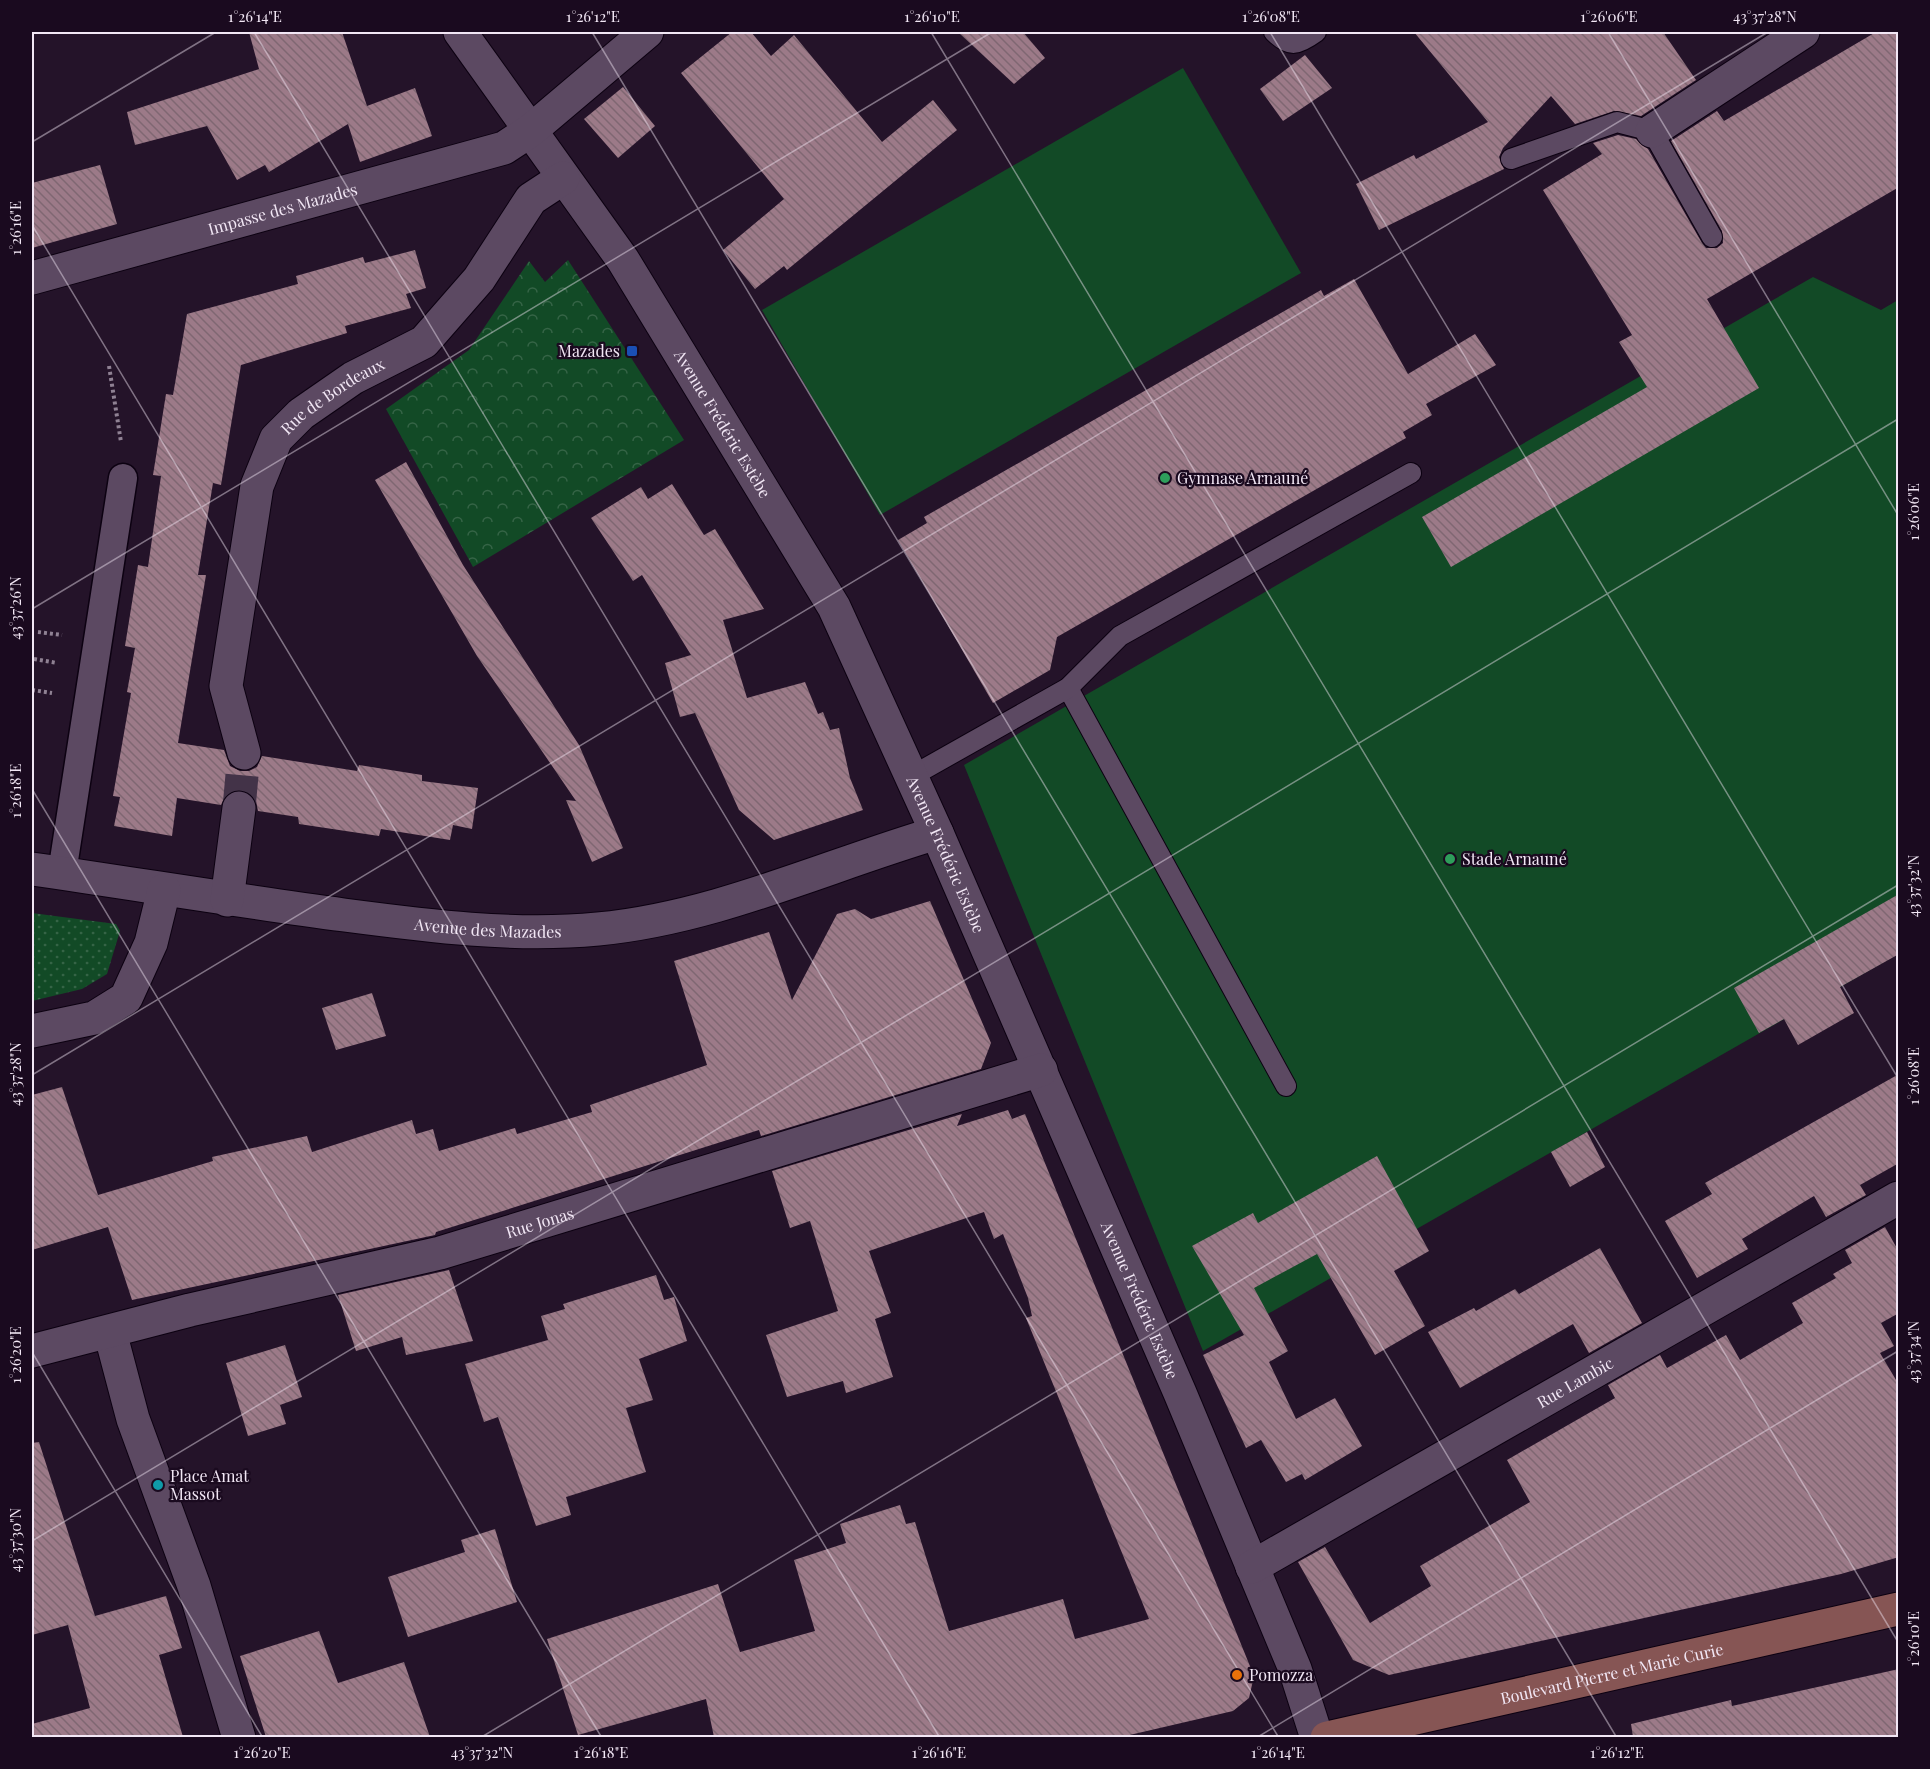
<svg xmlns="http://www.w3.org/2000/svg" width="1930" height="1769" font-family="'Playfair Display',serif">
<defs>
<pattern id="grass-dots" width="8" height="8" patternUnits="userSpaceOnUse" patternTransform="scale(1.5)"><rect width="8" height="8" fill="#124a26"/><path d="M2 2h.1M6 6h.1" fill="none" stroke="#356446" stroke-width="1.8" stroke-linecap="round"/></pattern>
<pattern id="park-crowns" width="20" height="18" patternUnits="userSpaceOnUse" patternTransform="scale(1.5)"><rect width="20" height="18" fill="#124a26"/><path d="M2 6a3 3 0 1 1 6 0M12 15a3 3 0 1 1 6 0" fill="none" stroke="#356446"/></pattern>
<pattern id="building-back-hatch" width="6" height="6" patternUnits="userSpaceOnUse" patternTransform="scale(1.5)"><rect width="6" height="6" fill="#9c7a88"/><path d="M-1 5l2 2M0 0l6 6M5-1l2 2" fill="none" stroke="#7f6772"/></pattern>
</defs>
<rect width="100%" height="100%" fill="#241329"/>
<path fill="url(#grass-dots)" d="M 32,913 L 116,924 L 120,931 L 107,974 L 82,989 L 32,1001 Z"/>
<path fill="url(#park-crowns)" d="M 568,260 L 684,440 L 473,567 L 386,409 L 469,350 L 529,261 L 545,282 Z"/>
<g fill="#124a26">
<path d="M 1183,68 L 1301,273 L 880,515 L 762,310 Z"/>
<path d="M 1813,277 L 1881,310 L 1898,300 L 1898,954 L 1203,1351 L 964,765 Z"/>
</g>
<g fill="url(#building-back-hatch)">
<path d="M 249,32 L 342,32 L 367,106 L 415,88 L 432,136 L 360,162 L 348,124 L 269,172 L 265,165 L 237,180 L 207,126 L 135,145 L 127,112 L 259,69 Z"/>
<path d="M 732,32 L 751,32 L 771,56 L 794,35 L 882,142 L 933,100 L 957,130 L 787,270 L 784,266 L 755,289 L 723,250 L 784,199 L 681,73 Z"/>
<path d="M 958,32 L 1023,32 L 1045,58 L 1014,84 Z"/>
<path d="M 1414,32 L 1663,32 L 1696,80 L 1641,116 L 1614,111 L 1575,124 L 1551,96 L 1503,148 L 1499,157 L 1504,169 L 1379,230 L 1356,184 L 1414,155 L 1416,159 L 1488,122 Z"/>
<path d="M 1876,32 L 1899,32 L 1899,187 L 1707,299 L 1759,388 L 1451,567 L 1422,517 L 1647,387 L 1619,342 L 1632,335 L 1543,190 L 1602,154 L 1593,143 L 1618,135 L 1636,139 L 1648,149 L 1702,243 L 1706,248 L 1717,248 L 1723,243 L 1722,231 L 1671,141 L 1717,111 L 1724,121 Z"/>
<path d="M 1305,55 L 1332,88 L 1283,121 L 1260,89 Z"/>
<path d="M 623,87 L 655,126 L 618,158 L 584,119 Z"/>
<path d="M 100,165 L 117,224 L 32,248 L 32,183 Z"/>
<path d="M 415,250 L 426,288 L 406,294 L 411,308 L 345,326 L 347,333 L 241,365 L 221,485 L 213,483 L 198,575 L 206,575 L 178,743 L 224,750 L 230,766 L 240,771 L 249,771 L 257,767 L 262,756 L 357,771 L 359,765 L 422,775 L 422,781 L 478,788 L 472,829 L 453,825 L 450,840 L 381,829 L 379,836 L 299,824 L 298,817 L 258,811 L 256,801 L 251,794 L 241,789 L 232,791 L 225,796 L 221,805 L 177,798 L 172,836 L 114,826 L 120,797 L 113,796 L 131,693 L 127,692 L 135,648 L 125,646 L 138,565 L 148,567 L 161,476 L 153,475 L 166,394 L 173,395 L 187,314 L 298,284 L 296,276 L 363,257 L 365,263 Z"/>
<path d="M 1354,279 L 1408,374 L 1475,334 L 1496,365 L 1426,404 L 1432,415 L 1403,432 L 1406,438 L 1057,637 L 1050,670 L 993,703 L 898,540 L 927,523 L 924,517 L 1321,290 L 1324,296 Z"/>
<path d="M 406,462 L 463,565 L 579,745 L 623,848 L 592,862 L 566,800 L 576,801 L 477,656 L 375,480 Z"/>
<path d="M 672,484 L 704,535 L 715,529 L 764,609 L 723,620 L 747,698 L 805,682 L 818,714 L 823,712 L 830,730 L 839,728 L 850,778 L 863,810 L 774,840 L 739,810 L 695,713 L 680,717 L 665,663 L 691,655 L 642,575 L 633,581 L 591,518 L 641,487 L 648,499 Z"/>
<path d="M 1899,894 L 1899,954 L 1840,987 L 1854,1013 L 1798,1045 L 1784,1019 L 1759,1033 L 1734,988 Z"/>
<path d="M 930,901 L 991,1043 L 981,1069 L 761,1136 L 759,1130 L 436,1232 L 435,1235 L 132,1300 L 108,1227 L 32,1250 L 32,1095 L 62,1087 L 98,1195 L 213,1161 L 212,1157 L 307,1136 L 312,1152 L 412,1120 L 416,1134 L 433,1129 L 439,1151 L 515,1128 L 517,1134 L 592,1112 L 590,1105 L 707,1065 L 674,961 L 769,932 L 792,1000 L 837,914 L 855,909 L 871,919 Z"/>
<path d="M 372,993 L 386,1036 L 336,1050 L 322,1008 Z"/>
<path d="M 1899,1074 L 1899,1163 L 1860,1185 L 1866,1195 L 1826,1217 L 1814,1196 L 1742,1239 L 1748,1249 L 1697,1278 L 1665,1221 L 1712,1194 L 1705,1183 Z"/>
<path d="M 1008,1110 L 1012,1119 L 1025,1114 L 1254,1676 L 1249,1698 L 1233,1711 L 1121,1737 L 714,1737 L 706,1699 L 578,1735 L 547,1639 L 718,1584 L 740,1652 L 815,1631 L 794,1560 L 846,1543 L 840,1524 L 900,1505 L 906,1524 L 915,1522 L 949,1631 L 1063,1599 L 1075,1639 L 1149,1619 L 1026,1318 L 1032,1316 L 1028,1298 L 1003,1234 L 994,1239 L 984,1212 L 869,1251 L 891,1313 L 875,1319 L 893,1377 L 846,1393 L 843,1381 L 787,1397 L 766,1335 L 838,1311 L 810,1221 L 790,1228 L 772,1171 L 962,1114 L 957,1126 Z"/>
<path d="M 1587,1132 L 1605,1167 L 1570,1187 L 1551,1152 Z"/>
<path d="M 1377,1156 L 1429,1251 L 1394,1271 L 1425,1326 L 1375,1355 L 1317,1254 L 1254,1288 L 1288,1351 L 1269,1362 L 1296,1419 L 1335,1398 L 1362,1446 L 1305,1480 L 1302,1474 L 1286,1482 L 1261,1440 L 1246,1448 L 1203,1355 L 1244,1335 L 1192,1246 L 1253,1213 L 1258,1223 Z"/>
<path d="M 1885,1227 L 1899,1252 L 1899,1313 L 1881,1323 L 1894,1346 L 1880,1353 L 1899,1385 L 1899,1557 L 1841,1574 L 1389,1675 L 1353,1660 L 1298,1562 L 1325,1547 L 1370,1623 L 1431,1586 L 1420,1566 L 1530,1502 L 1507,1460 L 1615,1398 L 1608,1385 L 1660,1355 L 1667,1368 L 1726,1335 L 1740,1360 L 1803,1323 L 1792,1303 L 1836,1278 L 1833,1274 L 1852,1263 L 1845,1250 Z"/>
<path d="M 1600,1248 L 1642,1323 L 1589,1353 L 1573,1324 L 1460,1388 L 1428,1332 L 1474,1308 L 1476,1311 L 1515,1289 L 1519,1294 Z"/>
<path d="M 449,1270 L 473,1341 L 406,1355 L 402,1337 L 356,1351 L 338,1295 Z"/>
<path d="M 656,1275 L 664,1300 L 674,1297 L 687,1341 L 639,1359 L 653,1400 L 626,1408 L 646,1472 L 566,1497 L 571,1515 L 536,1526 L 498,1417 L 484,1422 L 465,1364 L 548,1340 L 541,1316 L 565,1309 L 563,1304 Z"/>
<path d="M 285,1345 L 302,1397 L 280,1405 L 286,1424 L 248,1436 L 226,1363 Z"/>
<path d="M 39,1442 L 95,1616 L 166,1596 L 182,1648 L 159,1655 L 183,1737 L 32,1737 L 32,1724 L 90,1708 L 68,1625 L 32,1635 L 32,1443 Z"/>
<path d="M 495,1529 L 517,1602 L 408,1637 L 388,1577 L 465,1552 L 461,1540 Z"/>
<path d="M 319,1631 L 338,1683 L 404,1662 L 430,1737 L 266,1737 L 240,1656 Z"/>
<path d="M 1899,1669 L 1899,1737 L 1633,1737 L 1631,1724 L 1731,1700 L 1732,1706 Z"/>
</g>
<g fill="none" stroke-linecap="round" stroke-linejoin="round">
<path stroke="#433348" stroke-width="33" stroke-dasharray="33 16" stroke-linecap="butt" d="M 239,808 L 244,753"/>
<defs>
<g id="service">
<path d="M 1274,32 C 1290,48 1298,45 1316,32"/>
<path d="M 1511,159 L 1617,122 L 1652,131 L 1712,237"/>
<path d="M 1068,688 L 1286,1086"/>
<path d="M 912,776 L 1068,688 L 1120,636 L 1411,473"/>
</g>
<path id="pedestrian" d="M 62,873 L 123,478"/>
<g id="minor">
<path id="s1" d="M 460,32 L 623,260 L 834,607 L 937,833 L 1180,1393 L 1295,1669 L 1317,1738"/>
<path d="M 1652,131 L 1803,32"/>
<path id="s2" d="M 32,278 L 504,148 L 530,131 L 647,32"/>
<path id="s3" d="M 244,753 L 226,686 L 257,486 L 276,439 L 301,414 L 353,378 L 424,342 L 479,279 L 531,199 L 563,178"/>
<path id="s4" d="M 32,869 C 136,884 239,901 344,915 C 428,926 513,937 598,929 C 715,918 825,866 937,833"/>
<path d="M 227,900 L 239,808"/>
<path d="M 32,1031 L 94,1018 L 126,998 L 151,943 L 164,890"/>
<path d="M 110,1332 L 133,1419 L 194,1586 L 239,1738"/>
<path id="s5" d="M 32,1351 L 190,1310 L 440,1253 L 1041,1070"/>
<path id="s6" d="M 1252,1567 L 1898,1198"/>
</g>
<g id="secondary">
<path id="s7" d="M 1327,1738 L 1898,1609"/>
</g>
</defs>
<use href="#service" stroke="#0c0111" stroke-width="22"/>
<use href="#pedestrian" stroke="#0c0111" stroke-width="31"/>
<use href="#minor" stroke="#0c0111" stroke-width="35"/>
<use href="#secondary" stroke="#0c0111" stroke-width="35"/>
<g stroke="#8f8193" stroke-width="4" stroke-dasharray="3 3" stroke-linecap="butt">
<path d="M 109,366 L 121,442"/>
<path d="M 38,632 L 62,635"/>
<path d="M 34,659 L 57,663"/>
<path d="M 32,690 L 52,693"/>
</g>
<use href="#service" stroke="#5c4962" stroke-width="20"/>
<use href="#pedestrian" stroke="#5c4962" stroke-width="28"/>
<use href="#minor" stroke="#5c4962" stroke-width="33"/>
<use href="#secondary" stroke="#865554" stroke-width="33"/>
</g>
<path fill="none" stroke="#f2e7f5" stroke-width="1.5" stroke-opacity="0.45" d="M 254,32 L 1279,1738M 592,32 L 1617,1738M 931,32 L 1898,1642M 1270,32 L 1898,1078M 1608,32 L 1898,515M 32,142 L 216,32M 32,225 L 940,1738M 32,609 L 992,32M 32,789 L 602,1738M 32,1075 L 1768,32M 32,1352 L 263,1738M 32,1541 L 1898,419M 480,1738 L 1898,885M 1256,1738 L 1898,1351"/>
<rect fill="#1a4fb4" stroke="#1a0a1f" stroke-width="2" x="626" y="345" width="12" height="12" rx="3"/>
<g fill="#2e9e5b" stroke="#1a0a1f" stroke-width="2">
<circle cx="1165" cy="478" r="6"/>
<circle cx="1450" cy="859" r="6"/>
</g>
<circle fill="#0f9aa8" stroke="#1a0a1f" stroke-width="2" cx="158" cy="1485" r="6"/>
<circle fill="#e8710a" stroke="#1a0a1f" stroke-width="2" cx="1237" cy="1675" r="6"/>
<g text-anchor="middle" stroke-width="4.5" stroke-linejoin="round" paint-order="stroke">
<g font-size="16" fill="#f2e7f5" stroke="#1a0a1f">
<text dy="6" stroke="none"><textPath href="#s2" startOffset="260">Impasse des Mazades</textPath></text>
<text dy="6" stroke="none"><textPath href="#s3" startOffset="394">Rue de Bordeaux</textPath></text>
<text dy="6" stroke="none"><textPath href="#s1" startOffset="472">Avenue Frédéric Estèbe</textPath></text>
<text dy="6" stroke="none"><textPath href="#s1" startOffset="958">Avenue Frédéric Estèbe</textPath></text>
<text dy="6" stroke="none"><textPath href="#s4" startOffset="460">Avenue des Mazades</textPath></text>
<text dy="6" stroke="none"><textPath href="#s5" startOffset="524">Rue Jonas</textPath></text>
<text dy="6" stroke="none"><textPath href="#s1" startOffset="1444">Avenue Frédéric Estèbe</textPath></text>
<text dy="6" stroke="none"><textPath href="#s6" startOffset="372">Rue Lambic</textPath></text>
<text dy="6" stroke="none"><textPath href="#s7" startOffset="292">Boulevard Pierre et Marie Curie</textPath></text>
</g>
<g font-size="16" fill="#f2e7f5" stroke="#1a0a1f" text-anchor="start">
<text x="620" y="357" text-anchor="end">Mazades</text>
<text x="1177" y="484">Gymnase Arnauné</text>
<text x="1462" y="865">Stade Arnauné</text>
<text x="170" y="1482">Place Amat<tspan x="170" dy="18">Massot</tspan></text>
<text x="1249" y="1681">Pomozza</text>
</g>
</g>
<rect width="1930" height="1769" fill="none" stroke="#1a0a1f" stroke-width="66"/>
<rect x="33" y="33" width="1864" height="1703" fill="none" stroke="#f2e7f5" stroke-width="2"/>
<g font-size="15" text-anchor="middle" fill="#f2e7f5">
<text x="255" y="22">1°26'14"E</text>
<text x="593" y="22">1°26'12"E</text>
<text x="932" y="22">1°26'10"E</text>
<text x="1271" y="22">1°26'08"E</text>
<text x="1609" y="22">1°26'06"E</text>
<text x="1765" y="22">43°37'28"N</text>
<text transform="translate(16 228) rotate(-90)" y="5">1°26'16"E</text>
<text transform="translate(1914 512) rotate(-90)" y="5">1°26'06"E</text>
<text transform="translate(16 608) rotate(-90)" y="5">43°37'26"N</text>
<text transform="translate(16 791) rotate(-90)" y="5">1°26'18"E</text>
<text transform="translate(1914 886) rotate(-90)" y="5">43°37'32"N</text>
<text transform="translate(16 1074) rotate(-90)" y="5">43°37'28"N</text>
<text transform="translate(1914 1076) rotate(-90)" y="5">1°26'08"E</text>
<text transform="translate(1914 1352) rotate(-90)" y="5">43°37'34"N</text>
<text transform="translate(16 1355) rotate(-90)" y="5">1°26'20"E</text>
<text transform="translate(16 1540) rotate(-90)" y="5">43°37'30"N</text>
<text transform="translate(1914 1639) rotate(-90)" y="5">1°26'10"E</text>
<text x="262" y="1758">1°26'20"E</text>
<text x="482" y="1758">43°37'32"N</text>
<text x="601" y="1758">1°26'18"E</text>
<text x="939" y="1758">1°26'16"E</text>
<text x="1278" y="1758">1°26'14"E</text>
<text x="1617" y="1758">1°26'12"E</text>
</g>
</svg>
